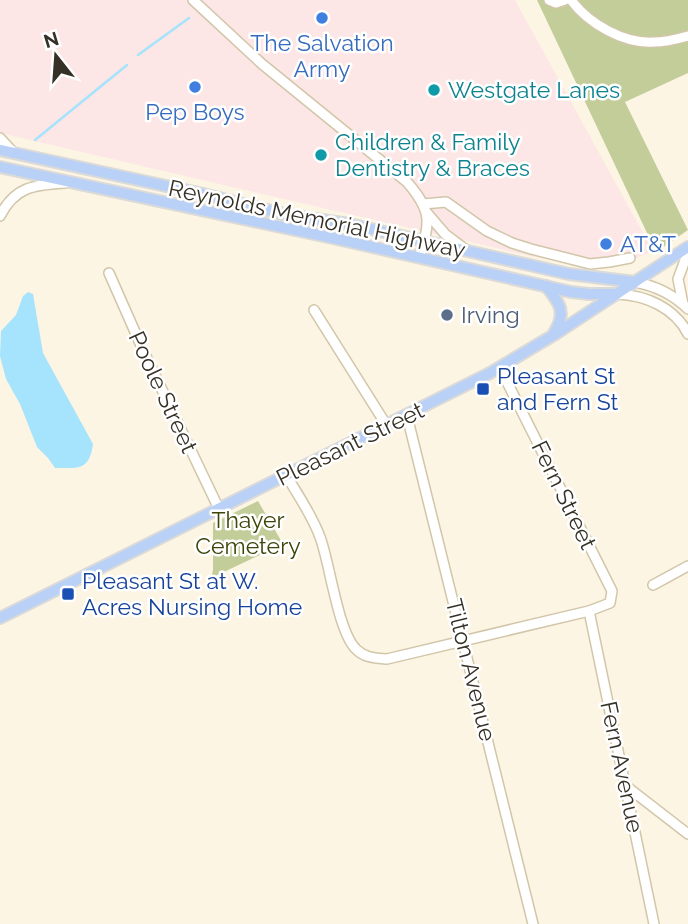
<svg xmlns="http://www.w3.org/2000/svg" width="688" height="924" font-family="Raleway,sans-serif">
<rect width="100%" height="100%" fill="#fdf5e4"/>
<path fill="#fce6e6" d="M 0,0 L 515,0 L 653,251 L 618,266 L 583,266 L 530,256 L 0,133 Z"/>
<g fill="#c2cd9a">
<path d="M 537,0 L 688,0 L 688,73 L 625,102 L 688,230 L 656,252 Z"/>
<path d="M 258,501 L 283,544 L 211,578 L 213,570 L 213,523 Z"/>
</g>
<path fill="#a6e3fc" d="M 28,292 L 33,294 L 43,353 L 93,444 C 89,471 79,468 55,468 L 48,458 L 37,447 L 20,404 L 6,379 L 0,356 L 1,331 L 16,315 L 23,296 Z"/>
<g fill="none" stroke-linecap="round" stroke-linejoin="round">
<g stroke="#a6e3fc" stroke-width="2.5">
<path d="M 138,55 L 189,18"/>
<path d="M 35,140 L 127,65"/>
</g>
<defs>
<g id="minor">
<path d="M 193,0 L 262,64 L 407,182 C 433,212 430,222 419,258"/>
<path d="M 549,0 L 556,3 L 565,0"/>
<path d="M 571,0 C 589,24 624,44 654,42 C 666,42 677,39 688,36"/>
<path d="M 0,138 L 13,152"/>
<path d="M 423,204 L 446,202 L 487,231 L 512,243 L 531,249 L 590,264 L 609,262 L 630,258"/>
<path d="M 427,213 L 445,234 L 465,249"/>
<path d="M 0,216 C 15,186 35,185 65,183"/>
<path d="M 109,273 L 143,350 L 219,509"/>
<path d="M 635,282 C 656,286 673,294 688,309"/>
<path d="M 617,294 C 646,295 675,308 688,334"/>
<path d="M 683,304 L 678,279 L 688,252"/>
<path d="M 314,310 L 387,426"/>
<path d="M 407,416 L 533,924"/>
<path d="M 286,475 C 298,495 312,515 320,537 C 330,563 338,634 357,650 C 365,658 376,658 387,659 L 589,611 L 610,603 L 612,591 L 500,368"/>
<path d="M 653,585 L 688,566"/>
<path d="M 589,611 L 654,924"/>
<path d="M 626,786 L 688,834"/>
</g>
<g id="major">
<path d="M 0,150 L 203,194 L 288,215 L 349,224 L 569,274 L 635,282"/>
<path d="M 0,167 L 333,238 L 571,292 L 589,294 L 617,294"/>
<path d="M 546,286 C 560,303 567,313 554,333"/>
<path d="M 0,618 L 490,373 L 557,333 L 688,247"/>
</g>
</defs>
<use href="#minor" stroke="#d2c6a9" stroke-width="12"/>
<use href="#major" stroke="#dbdad8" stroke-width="14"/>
<use href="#minor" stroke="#fff" stroke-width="9"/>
<use href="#major" stroke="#b9d1f7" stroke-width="10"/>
</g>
<g fill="#3f7fe0" stroke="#fff" stroke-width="2.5">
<circle cx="322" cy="18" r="7"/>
<circle cx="195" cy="87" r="7"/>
<circle cx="606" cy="244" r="7"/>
</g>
<g fill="#0f9aa8" stroke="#fff" stroke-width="2.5">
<circle cx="434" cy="90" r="7"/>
<circle cx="321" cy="155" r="7"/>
</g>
<circle fill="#5c6f8a" stroke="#fff" stroke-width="2.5" cx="447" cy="315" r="7"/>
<g fill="#1a4fb4" stroke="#fff" stroke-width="2.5">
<rect x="476" y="382" width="14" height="14" rx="3.5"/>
<rect x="61" y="587" width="14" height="14" rx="3.5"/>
</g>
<g text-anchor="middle" stroke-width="5" stroke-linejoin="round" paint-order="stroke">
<g font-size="23" fill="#366cbe" stroke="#fff">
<text x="322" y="51">The Salvation<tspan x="322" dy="26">Army</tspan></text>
<text x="195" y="120">Pep Boys</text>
<text x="620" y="252" text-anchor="start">AT&amp;T</text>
</g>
<g font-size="23" fill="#0d838f" stroke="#fff" text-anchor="start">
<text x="448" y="98">Westgate Lanes</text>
<text x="335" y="150">Children &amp; Family<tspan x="335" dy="26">Dentistry &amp; Braces</tspan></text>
</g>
<g font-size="23" fill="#363126" stroke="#fff">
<text transform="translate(317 219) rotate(12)" y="8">Reynolds Memorial Highway</text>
<text transform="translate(163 392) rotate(65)" y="8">Poole Street</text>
<text transform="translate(350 444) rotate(-26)" y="8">Pleasant Street</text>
<text transform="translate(564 495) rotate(64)" y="8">Fern Street</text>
<text transform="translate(471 670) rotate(76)" y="8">Tilton Avenue</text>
<text transform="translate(622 767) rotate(78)" y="8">Fern Avenue</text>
</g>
<g font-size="23" fill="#4e5e75" stroke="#fff" text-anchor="start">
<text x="461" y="323">Irving</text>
</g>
<g font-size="23" fill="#164399" stroke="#fff" text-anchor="start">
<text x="497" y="384">Pleasant St<tspan x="497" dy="26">and Fern St</tspan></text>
<text x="82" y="589">Pleasant St at W.<tspan x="82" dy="26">Acres Nursing Home</tspan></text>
</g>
<g font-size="23" fill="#3d4508" stroke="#fff">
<text x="248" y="528">Thayer<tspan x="248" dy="26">Cemetery</tspan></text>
</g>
</g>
<g transform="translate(56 56) rotate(343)" stroke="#ffffff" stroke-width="5" paint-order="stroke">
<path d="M0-5L12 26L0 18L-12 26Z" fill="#363126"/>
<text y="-10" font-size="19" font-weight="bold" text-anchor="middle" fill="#363126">N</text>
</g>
</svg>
